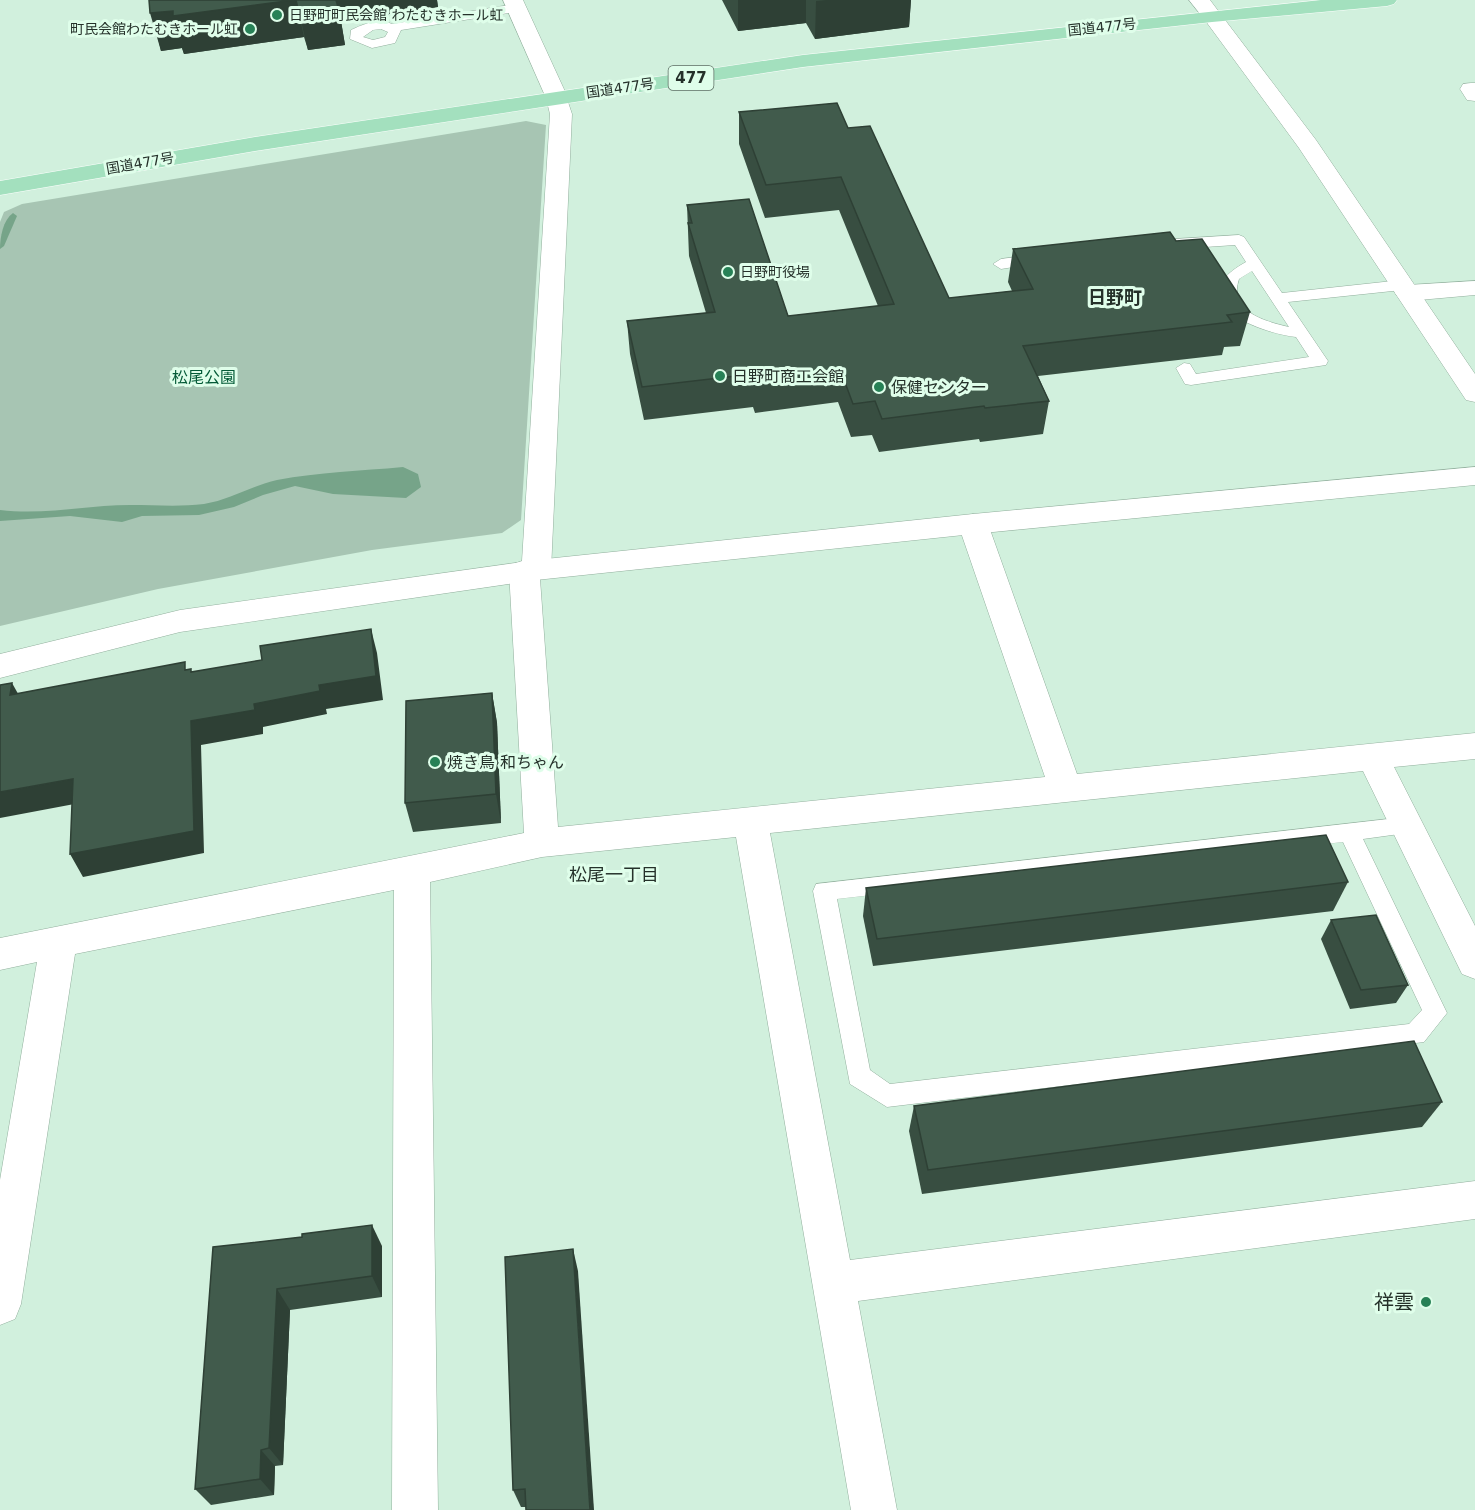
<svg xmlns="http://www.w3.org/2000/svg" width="1475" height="1510" font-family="'DejaVu Sans','Noto Sans JP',sans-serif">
<rect width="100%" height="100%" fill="#d1f0dd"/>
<path fill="#a7c5b3" d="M 526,121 L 546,125 L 521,520 L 502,533 L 372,550 L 158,589 L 0,626 L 0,222 L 4,212 L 22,204 Z"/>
<path fill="#76a489" d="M 403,467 L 418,474 L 421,487 L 406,498 L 333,494 L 295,486 L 263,495 L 234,507 L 199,515 L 142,516 L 122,522 L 70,516 L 0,521 L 0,510 C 35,514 69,509 104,506 C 138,503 171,508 204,504 C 230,500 251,486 277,480 C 319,472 361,471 403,467 Z"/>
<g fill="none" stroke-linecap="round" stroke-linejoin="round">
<path fill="#76a489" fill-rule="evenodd" d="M 13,213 L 17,216 L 4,246 L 0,249 C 0,237 3,220 13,213 Z"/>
<defs>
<g id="service">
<path d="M 516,4 L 521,5 L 521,11 L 401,30 L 395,43 L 372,48 L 350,39 L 351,30 C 364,24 377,18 392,24 ZM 381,29 L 388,32 L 385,37 L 373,40 L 363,37 L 373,30 Z"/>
<path d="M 1239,235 L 1244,237 L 1282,293 L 1402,280 L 1410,285 L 1402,290 L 1288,302 L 1328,361 L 1326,365 L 1191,385 L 1185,384 L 1176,368 L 1184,363 L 1190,364 L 1196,374 L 1309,357 L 1296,337 C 1255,332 1177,300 1246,262 L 1235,245 L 1175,249 L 1167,244 L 1175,239 ZM 1252,271 L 1289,327 C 1263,321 1228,311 1239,279 Z"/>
<path d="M 1039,254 L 1045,256 L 1047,259 L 1045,262 L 1001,269 L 993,264 L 1001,259 Z"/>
<path d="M 1406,817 L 1414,820 L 1417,826 L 1414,832 L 1363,839 L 1447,1013 L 1424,1042 L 887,1107 L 850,1084 L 813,891 L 816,884 ZM 1343,842 L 1422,1010 L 1409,1024 L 890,1084 L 870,1070 L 837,899 Z"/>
</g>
<g id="minor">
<path d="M 1471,83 L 1475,83 L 1475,101 L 1467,100 L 1460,89 L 1463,84 Z"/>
<path d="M 557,91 L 565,93 L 572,114 L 551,570 L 547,577 L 540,579 L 558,827 L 1045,777 L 958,524 L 963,517 L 973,514 L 983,517 L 988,524 L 1077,774 L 1475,733 L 1475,759 L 1394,767 L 1475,926 L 1475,979 L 1462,974 L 1363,771 L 770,833 L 850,1260 L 1475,1181 L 1475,1219 L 858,1301 L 897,1510 L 851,1510 L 736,837 L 542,857 L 430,882 L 438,1510 L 392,1510 L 394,890 L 75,954 L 21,1304 L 15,1319 L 0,1325 L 0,1180 L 37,962 L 0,970 L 0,938 L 524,833 L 509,571 L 513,564 L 522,561 L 550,114 L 546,98 L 549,93 Z"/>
<path d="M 1475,281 L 1475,295 L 1408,301 L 1399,298 L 1395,293 L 1399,288 L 1408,285 Z"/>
</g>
<g id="tertiary">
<path d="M 503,0 L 523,0 L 568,98 L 565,103 L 549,103 L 546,98 Z"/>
<path d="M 1212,10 L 1219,12 L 1316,140 L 1475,374 L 1475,402 L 1466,400 L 1299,148 L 1202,16 L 1205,12 Z"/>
<path d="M 1475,467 L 1475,485 L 973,534 L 536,580 L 180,632 L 0,678 L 0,654 L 180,610 L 536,560 L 973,514 Z"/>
</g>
<path id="secondary" d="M 1189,0 L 1210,0 L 1222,16 L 1219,20 L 1205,20 Z"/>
<path id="trunk" d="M 1321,0 L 1397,0 L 1394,4 L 1387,6 L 1212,22 L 803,67 L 255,151 L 0,195 L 0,181 L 255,137 L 803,55 Z"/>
</defs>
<use href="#service" stroke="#92af9d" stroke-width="1"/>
<use href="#minor" stroke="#92af9d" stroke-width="1"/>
<use href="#tertiary" stroke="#92af9d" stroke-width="1"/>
<use href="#secondary" stroke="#92af9d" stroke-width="1"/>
<use href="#trunk" stroke="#fff" stroke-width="1"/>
<use href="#service" fill="#fff" fill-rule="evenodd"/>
<use href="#minor" fill="#fff" fill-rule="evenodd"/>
<use href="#tertiary" fill="#fff" fill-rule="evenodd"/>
<use href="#secondary" fill="#fff" fill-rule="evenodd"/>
<use href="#trunk" fill="#a3e0be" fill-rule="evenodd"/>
</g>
<g fill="#384e41">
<path d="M 149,0 L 437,0 L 438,7 L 341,21 L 345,45 L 308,50 L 304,37 L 184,54 L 182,48 L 161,51 Z"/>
<path d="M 722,0 L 911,0 L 909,27 L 815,39 L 806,23 L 738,31 Z"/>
<path d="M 739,112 L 848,128 L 949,298 L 1012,291 L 1008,282 L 1013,249 L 1176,241 L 1250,312 L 1240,346 L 1224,347 L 1222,355 L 1038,376 L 1049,401 L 1043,434 L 980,442 L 979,439 L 879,452 L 872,435 L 851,437 L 838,402 L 755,413 L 753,407 L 644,420 L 630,354 L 627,321 L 706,313 L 689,256 L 687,205 L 788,316 L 878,306 L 839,210 L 765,218 L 739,144 Z"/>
<path d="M 492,693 L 497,723 L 501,823 L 413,832 L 405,803 Z"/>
<path d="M 1348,882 L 1333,911 L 873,966 L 863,916 L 866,888 Z"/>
<path d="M 1331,920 L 1408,985 L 1396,1003 L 1350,1009 L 1321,939 Z"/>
<path d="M 1442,1102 L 1422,1127 L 922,1194 L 909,1131 L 914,1106 Z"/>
<path d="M 302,1237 L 382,1246 L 382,1297 L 290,1310 L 283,1465 L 275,1466 L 274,1495 L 211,1505 L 195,1489 L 213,1247 Z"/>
<path d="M 578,1271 L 526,1507 L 521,1507 L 513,1490 Z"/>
</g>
<g fill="#2e4035">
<path d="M 296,0 L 304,37 L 184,54 L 182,48 L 161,51 L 150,13 Z"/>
<path d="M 335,0 L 437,0 L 438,7 L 341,21 L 345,45 L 308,50 L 299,13 Z"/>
<path d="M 738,0 L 806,0 L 806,23 L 738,31 Z"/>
<path d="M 827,0 L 911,0 L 909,27 L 815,39 L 816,1 Z"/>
<path d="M 371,629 L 377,653 L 383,700 L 326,709 L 327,714 L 263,727 L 263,734 L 201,745 L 204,853 L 83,877 L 70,854 L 191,721 L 319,685 Z"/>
<path d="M 12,683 L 25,706 L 10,695 Z"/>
<path d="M 492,693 L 497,723 L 501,823 L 496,794 Z"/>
<path d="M 73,779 L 85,802 L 0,818 L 0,792 Z"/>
<path d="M 372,1225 L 382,1246 L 382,1297 L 372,1276 Z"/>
<path d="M 573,1249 L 578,1271 L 594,1510 L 590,1510 Z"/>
<path d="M 277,1289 L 290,1310 L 283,1465 L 269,1448 Z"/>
<path d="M 261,1450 L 275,1466 L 274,1495 L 260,1479 Z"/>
</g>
<g fill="#415b4c" stroke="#2e4035" stroke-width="1.5">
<path d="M 149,0 L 294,0 L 173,16 L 173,11 L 150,13 Z"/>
<path d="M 296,0 L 336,0 L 338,7 L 299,13 Z"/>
<path d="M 837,103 L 848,128 L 870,126 L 949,298 L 1033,289 L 1013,249 L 1170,232 L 1176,241 L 1202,239 L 1250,312 L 1227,315 L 1232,322 L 1023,346 L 1049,401 L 985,408 L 984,406 L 882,419 L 875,401 L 853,404 L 840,369 L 755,380 L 753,374 L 642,387 L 627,321 L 715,312 L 688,223 L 692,223 L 687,205 L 749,199 L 788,316 L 894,304 L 841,177 L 766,185 L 739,112 Z"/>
<path d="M 371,629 L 376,676 L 319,685 L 320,691 L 254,704 L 255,710 L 191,721 L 194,831 L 70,854 L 73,779 L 0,792 L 0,685 L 12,683 L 10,695 L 185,662 L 185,670 L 191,669 L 191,672 L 262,660 L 260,646 Z"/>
<path d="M 492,693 L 496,794 L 405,803 L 406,701 Z"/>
<path d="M 1326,835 L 1348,882 L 877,939 L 866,888 Z"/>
<path d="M 1376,915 L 1408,985 L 1361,990 L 1331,920 Z"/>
<path d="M 1414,1041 L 1442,1102 L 928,1170 L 914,1106 Z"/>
<path d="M 372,1225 L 372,1276 L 277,1289 L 269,1448 L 261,1450 L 260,1479 L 195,1489 L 213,1247 L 302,1237 L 302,1234 Z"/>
<path d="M 573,1249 L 590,1510 L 526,1510 L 525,1489 L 513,1490 L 505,1257 Z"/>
</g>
<g fill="#278156" stroke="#dffeea" stroke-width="2">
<circle cx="277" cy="15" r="6"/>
<circle cx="250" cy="29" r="6"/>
<circle cx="728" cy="272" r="6"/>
<circle cx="720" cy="376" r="6"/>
<circle cx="879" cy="387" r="6"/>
<circle cx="435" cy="762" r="6"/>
<circle cx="1426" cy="1302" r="6"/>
</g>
<g text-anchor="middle" stroke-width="6" stroke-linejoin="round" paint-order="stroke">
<g font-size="14" fill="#25312a" stroke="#dffeea" text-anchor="start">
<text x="289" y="20">日野町町民会館 わたむきホール虹</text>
<text x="238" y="34" text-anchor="end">町民会館わたむきホール虹</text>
<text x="740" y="277">日野町役場</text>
</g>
<g font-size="14" fill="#25312a" stroke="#dffeea">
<text transform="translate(1102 27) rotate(-6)" y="5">国道477号</text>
<text transform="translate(620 88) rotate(-8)" y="5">国道477号</text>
<text transform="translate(140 163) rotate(-10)" y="5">国道477号</text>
</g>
<rect fill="#dffeea" stroke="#5d6e64" stroke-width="1.5" x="668.5" y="66" width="45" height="24" rx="4.5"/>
<g font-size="15" font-weight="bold" fill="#25312a">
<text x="691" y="83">477</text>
</g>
<g font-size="16" fill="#25312a" stroke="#dffeea" text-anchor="start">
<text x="732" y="382">日野町商工会館</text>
<text x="891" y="393">保健センター</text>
<text x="447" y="768">焼き鳥 和ちゃん</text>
</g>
<g font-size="16" fill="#045a37" stroke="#dffeea">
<text x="204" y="383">松尾公園</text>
</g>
<g font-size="18" font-weight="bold" fill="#25312a" stroke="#dffeea">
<text x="1115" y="304">日野町</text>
</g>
<g font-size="18" fill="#25312a" stroke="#dffeea">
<text x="614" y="881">松尾一丁目</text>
</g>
<g font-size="20" fill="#25312a" stroke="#dffeea" text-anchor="end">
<text x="1414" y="1309">祥雲</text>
</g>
</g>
</svg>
